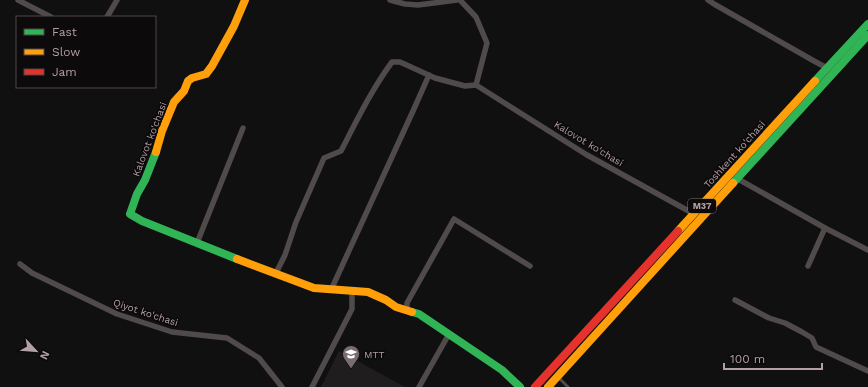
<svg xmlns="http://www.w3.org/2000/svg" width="868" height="387" font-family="'Work Sans',sans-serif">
<rect width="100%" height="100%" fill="#101010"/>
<path fill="#1f1d1d" d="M 339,351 L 405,387 L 321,387 Z"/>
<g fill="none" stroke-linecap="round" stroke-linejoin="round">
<path stroke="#504a4b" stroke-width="3" d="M 559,378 L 568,387"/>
<g stroke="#504a4b" stroke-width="5.5">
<path d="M 18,0 L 51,17"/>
<path d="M 390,0 L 405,4 L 418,5 L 457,0"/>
<path d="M 460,0 L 476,17 L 487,43 L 476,85 L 587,155 L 694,214"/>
<path d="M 708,0 L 714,4 L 814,61 L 827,68"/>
<path d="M 107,17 L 117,0"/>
<path d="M 738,179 L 825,228 L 868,250"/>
<path d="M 197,243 L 243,128"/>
<path d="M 20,264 L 32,273 L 117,314 L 172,332 L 227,338 L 259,358 L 282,387"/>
<path d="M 808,266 L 825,228"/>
<path d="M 276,273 L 285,255 L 296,222 L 324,158 L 341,151 C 357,120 372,89 392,62 L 400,62 L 435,78 L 465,86 L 476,85"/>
<path d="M 331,290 L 413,111 L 429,75"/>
<path d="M 735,300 L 769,318 L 785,323 L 802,332 L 812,338 L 816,347 L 868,371"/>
<path d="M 407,311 L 407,303 L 454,219 L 530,266"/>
<path d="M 312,387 L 352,309 L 352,292"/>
<path d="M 419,387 L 449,334"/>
</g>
<g stroke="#30b455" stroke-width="8">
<path d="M 815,81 L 868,24"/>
<path d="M 156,152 L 145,180 L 137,194 L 130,214 L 142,221 L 237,259"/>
<path d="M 733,183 L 868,35"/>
<path d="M 412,312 L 419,314 L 502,370 L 520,387"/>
</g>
<g stroke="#ff9f0a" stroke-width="8">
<path d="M 156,152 L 162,131 L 174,102 L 184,91 L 188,81 L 192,78 L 206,74 L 212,66 L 234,26 L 245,0"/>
<path d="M 678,231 L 815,81"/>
<path d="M 237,259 L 314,288 L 368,292 L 386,300 L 396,307 L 412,312"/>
<path d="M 548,387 L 733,183"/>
</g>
<path stroke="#e5322d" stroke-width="8" d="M 535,387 L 678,231"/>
</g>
<defs>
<symbol id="school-pin" viewBox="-11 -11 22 30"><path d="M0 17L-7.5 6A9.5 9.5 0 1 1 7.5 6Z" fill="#7a6d72" stroke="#0c0a0a"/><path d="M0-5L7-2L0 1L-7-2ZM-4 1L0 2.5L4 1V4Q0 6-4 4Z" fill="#fff"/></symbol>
</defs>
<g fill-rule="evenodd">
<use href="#school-pin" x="341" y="344" width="20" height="27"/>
</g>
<g text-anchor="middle" stroke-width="3.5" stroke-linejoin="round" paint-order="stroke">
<rect fill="#0c0a0a" stroke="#817277" stroke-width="1" x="688" y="199" width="28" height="14" rx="3"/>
<g font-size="9" font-weight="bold" fill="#b39fa6">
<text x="702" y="209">M37</text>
</g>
<g font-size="10" fill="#b39fa6" stroke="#0c0a0a">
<text transform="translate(149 139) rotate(-69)" y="4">Kalovot ko'chasi</text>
<text transform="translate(589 143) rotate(31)" y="4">Kalovot ko'chasi</text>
<text transform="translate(734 154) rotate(-48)" y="4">Toshkent ko'chasi</text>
<text transform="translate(146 312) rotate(18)" y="4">Qiyot ko'chasi</text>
</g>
<g font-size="10" fill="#b39fa6" stroke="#0c0a0a" text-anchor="start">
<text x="364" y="358">MTT</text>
</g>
</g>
<rect x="16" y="16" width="140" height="72" fill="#0c0a0a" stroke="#4f4648"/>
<rect x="24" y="29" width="20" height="6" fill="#30b455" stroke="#4f4648"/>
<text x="52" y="36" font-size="12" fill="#b39fa6">Fast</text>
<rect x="24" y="49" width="20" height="6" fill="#ff9f0a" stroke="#4f4648"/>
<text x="52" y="56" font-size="12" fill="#b39fa6">Slow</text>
<rect x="24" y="69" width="20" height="6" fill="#e5322d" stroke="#4f4648"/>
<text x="52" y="76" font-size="12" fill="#b39fa6">Jam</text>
<g transform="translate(36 351) rotate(116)" stroke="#0c0a0a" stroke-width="3" paint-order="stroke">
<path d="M0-3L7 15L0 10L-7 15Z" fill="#b39fa6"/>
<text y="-6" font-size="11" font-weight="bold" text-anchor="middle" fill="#b39fa6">N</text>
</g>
<path d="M724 363v6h98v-6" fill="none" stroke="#b39fa6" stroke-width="2"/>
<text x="730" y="363" font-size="12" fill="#b39fa6" stroke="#0c0a0a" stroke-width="3" paint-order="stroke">100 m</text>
</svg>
